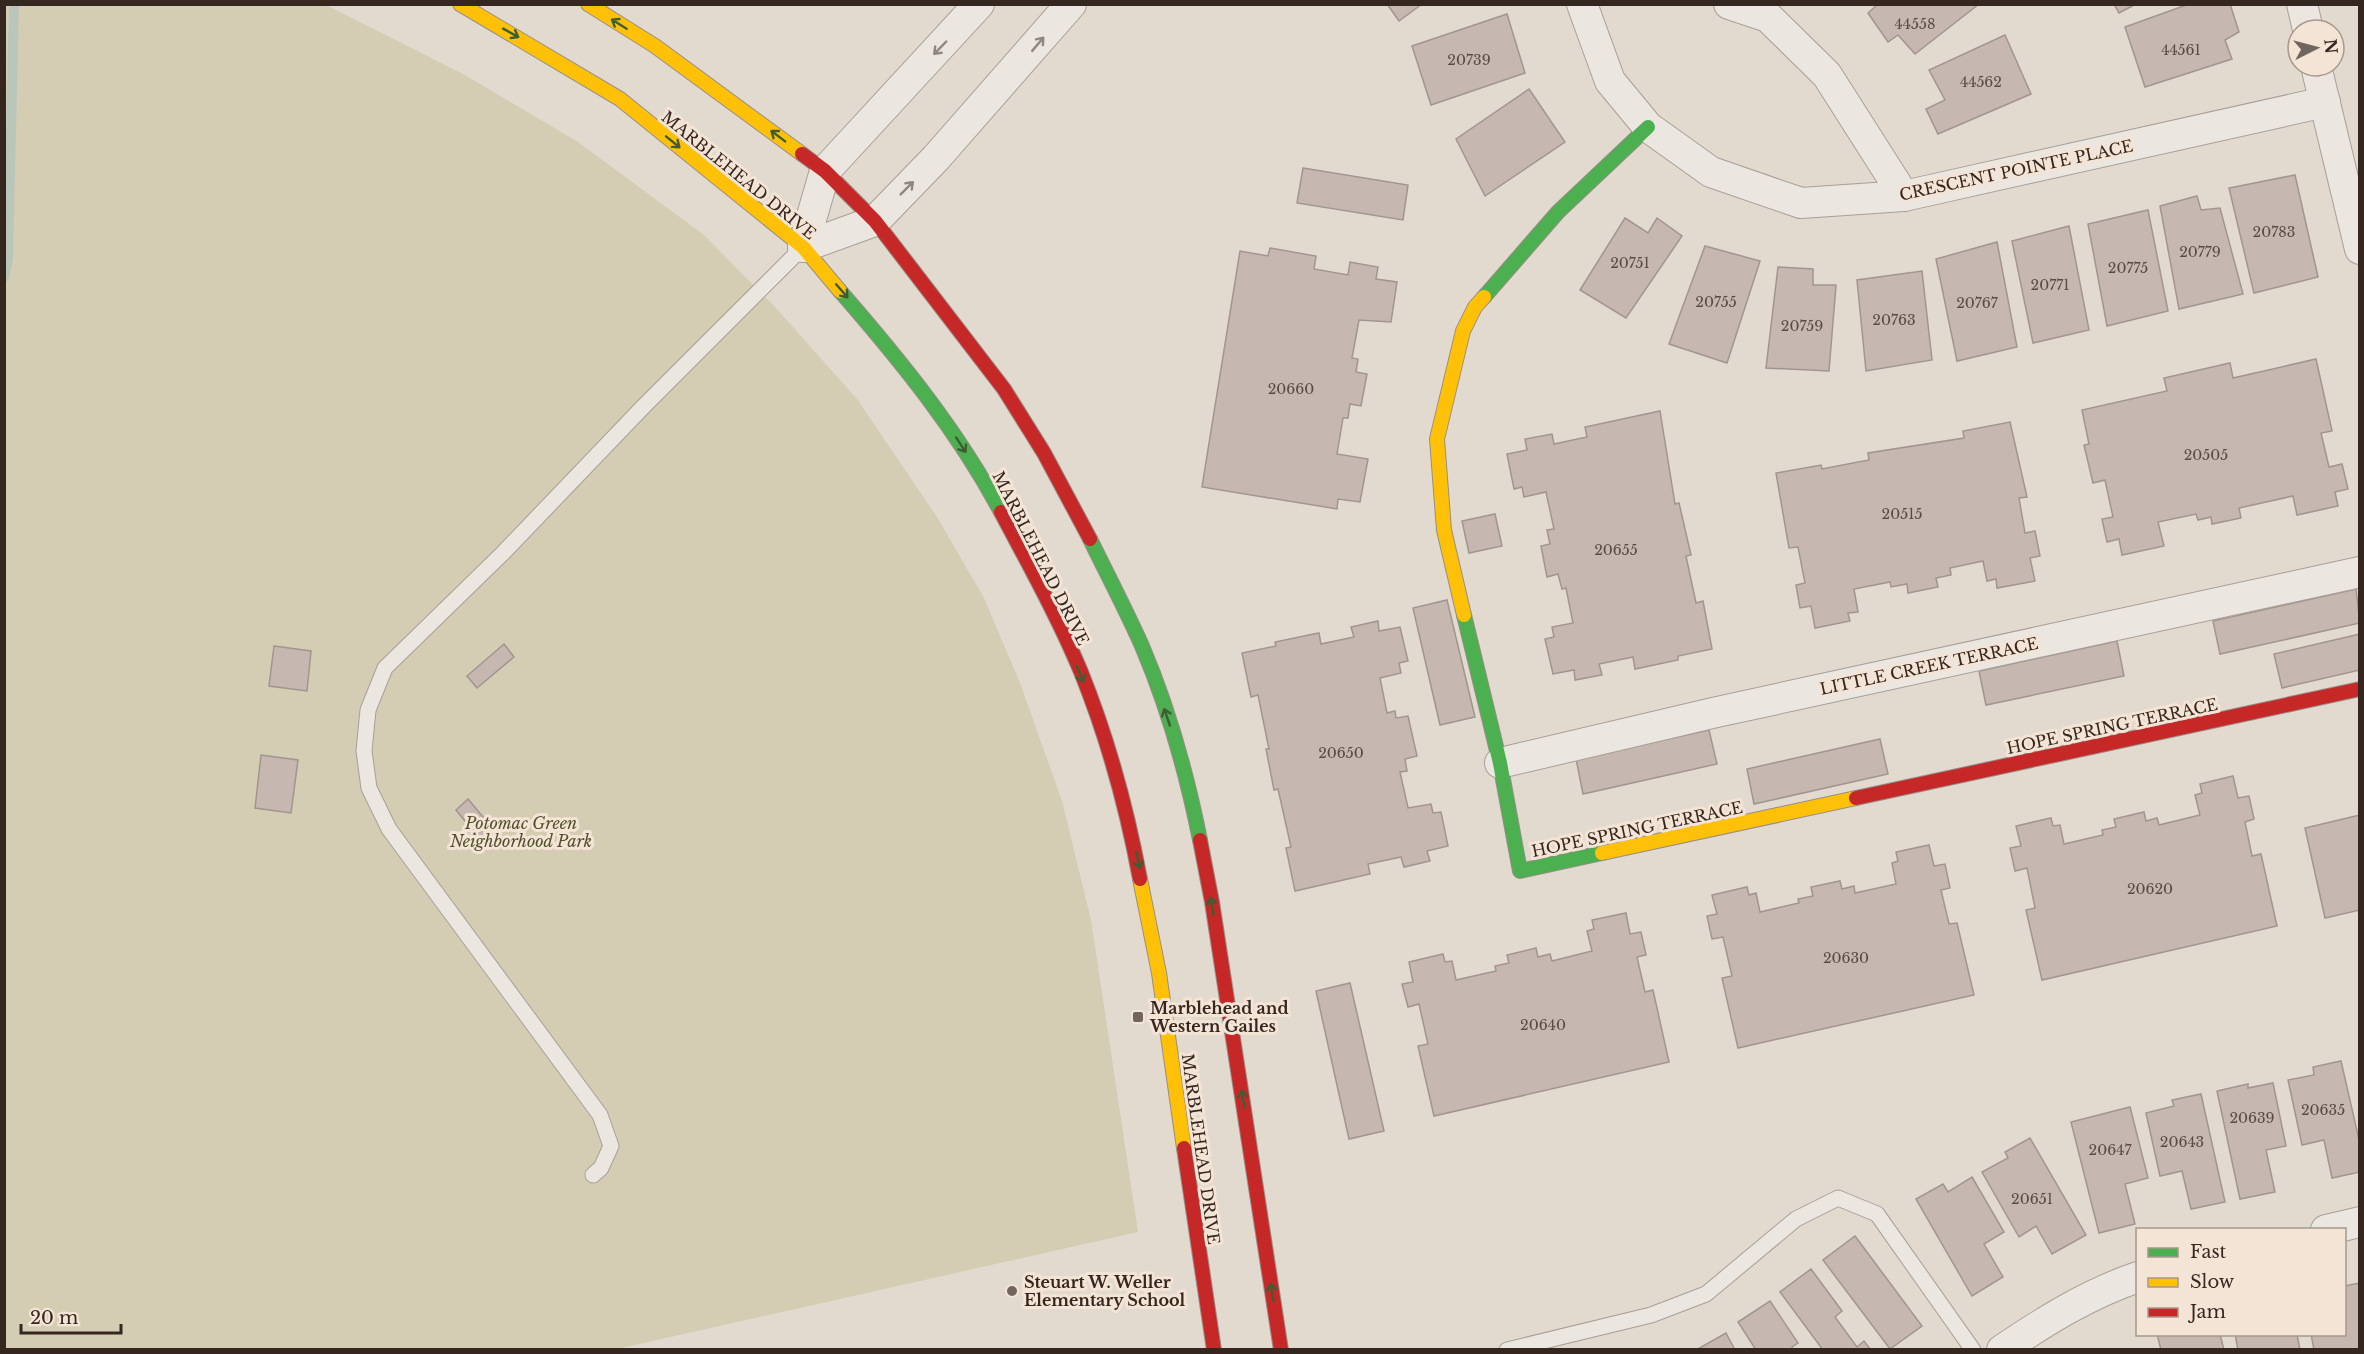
<svg xmlns="http://www.w3.org/2000/svg" width="2364" height="1354" font-family="'Libre Baskerville',serif">
<rect width="100%" height="100%" fill="#e2d9cf"/>
<path fill="#d4cdb3" d="M 4,5 L 326,5 L 463,74 L 578,142 L 704,235 L 775,307 L 857,399 L 937,517 L 984,598 L 1020,683 L 1062,801 L 1091,920 L 1138,1232 L 617,1349 L 5,1349 Z"/>
<g fill="none" stroke-linecap="round" stroke-linejoin="round">
<path stroke="#b9c7bb" stroke-width="10" d="M 4,277 L 8,259 L 14,4"/>
</g>
<g fill="#c6b7b0" stroke="#a2958f" stroke-width="1.5">
<path d="M 1387,4 L 1422,4 L 1399,21 Z"/>
<path d="M 1878,4 L 1979,4 L 1915,54 L 1898,35 L 1888,42 L 1868,13 Z"/>
<path d="M 2114,4 L 2136,4 L 2119,13 Z"/>
<path d="M 2189,4 L 2230,4 L 2239,32 L 2225,40 L 2232,59 L 2145,87 L 2125,27 Z"/>
<path d="M 1507,14 L 1525,73 L 1431,105 L 1412,46 Z"/>
<path d="M 2005,35 L 2031,94 L 1938,134 L 1926,109 L 1945,100 L 1929,70 Z"/>
<path d="M 1529,89 L 1565,142 L 1485,196 L 1456,139 Z"/>
<path d="M 1303,168 L 1408,185 L 1403,220 L 1297,203 Z"/>
<path d="M 2295,175 L 2318,277 L 2254,293 L 2229,188 Z"/>
<path d="M 2197,196 L 2201,210 L 2220,208 L 2243,294 L 2179,309 L 2160,206 Z"/>
<path d="M 2148,210 L 2168,311 L 2107,326 L 2088,224 Z"/>
<path d="M 1625,218 L 1648,233 L 1657,218 L 1682,236 L 1626,318 L 1580,290 Z"/>
<path d="M 2069,226 L 2089,330 L 2033,343 L 2012,241 Z"/>
<path d="M 1997,242 L 2017,347 L 1957,361 L 1936,259 Z"/>
<path d="M 1705,246 L 1760,261 L 1727,363 L 1669,344 Z"/>
<path d="M 1270,248 L 1316,256 L 1314,269 L 1348,275 L 1350,262 L 1378,267 L 1376,279 L 1397,282 L 1391,322 L 1359,320 L 1352,358 L 1358,359 L 1356,372 L 1367,374 L 1361,406 L 1350,404 L 1348,418 L 1343,418 L 1337,454 L 1368,459 L 1360,502 L 1338,499 L 1337,509 L 1202,487 L 1240,251 L 1268,256 Z"/>
<path d="M 1778,267 L 1813,269 L 1813,285 L 1836,285 L 1829,371 L 1766,368 Z"/>
<path d="M 1922,271 L 1932,360 L 1866,371 L 1857,280 Z"/>
<path d="M 2316,359 L 2332,431 L 2321,433 L 2329,467 L 2342,464 L 2348,489 L 2335,492 L 2338,506 L 2297,515 L 2293,496 L 2239,508 L 2241,518 L 2212,524 L 2211,517 L 2198,520 L 2196,514 L 2158,522 L 2164,546 L 2122,555 L 2119,539 L 2107,542 L 2102,519 L 2113,517 L 2105,480 L 2093,483 L 2084,445 L 2089,444 L 2082,410 L 2167,391 L 2164,378 L 2230,363 L 2233,378 Z"/>
<path d="M 1660,411 L 1675,504 L 1679,503 L 1691,555 L 1686,556 L 1696,603 L 1703,601 L 1712,649 L 1678,656 L 1678,660 L 1635,669 L 1633,657 L 1599,664 L 1602,675 L 1575,680 L 1574,670 L 1553,674 L 1545,639 L 1554,637 L 1552,627 L 1573,623 L 1566,588 L 1562,589 L 1558,574 L 1547,577 L 1541,546 L 1550,544 L 1547,530 L 1554,529 L 1546,492 L 1524,497 L 1522,487 L 1514,489 L 1507,454 L 1527,450 L 1525,439 L 1552,434 L 1554,444 L 1587,437 L 1585,427 Z"/>
<path d="M 2010,422 L 2027,497 L 2019,498 L 2025,533 L 2035,531 L 2040,556 L 2030,558 L 2035,581 L 1997,588 L 1996,579 L 1987,581 L 1983,561 L 1950,568 L 1951,575 L 1936,578 L 1938,587 L 1908,593 L 1907,584 L 1891,587 L 1890,582 L 1854,589 L 1858,612 L 1848,613 L 1850,621 L 1815,628 L 1811,606 L 1800,608 L 1796,585 L 1805,583 L 1798,547 L 1789,548 L 1776,473 L 1821,465 L 1822,469 L 1869,460 L 1868,453 L 1964,438 L 1963,431 Z"/>
<path d="M 1495,514 L 1502,546 L 1469,553 L 1462,521 Z"/>
<path d="M 2356,589 L 2360,623 L 2220,654 L 2213,621 Z"/>
<path d="M 1447,600 L 1475,717 L 1440,725 L 1413,608 Z"/>
<path d="M 1378,621 L 1379,631 L 1400,627 L 1408,661 L 1399,663 L 1401,673 L 1380,678 L 1387,713 L 1395,711 L 1396,718 L 1408,716 L 1417,756 L 1405,759 L 1407,771 L 1400,772 L 1408,808 L 1431,804 L 1433,813 L 1441,812 L 1448,846 L 1427,851 L 1430,861 L 1404,867 L 1401,857 L 1368,864 L 1370,874 L 1295,891 L 1286,848 L 1291,847 L 1278,789 L 1274,790 L 1266,749 L 1269,749 L 1258,695 L 1251,697 L 1242,653 L 1276,646 L 1275,642 L 1319,633 L 1321,644 L 1354,637 L 1351,627 Z"/>
<path d="M 2360,634 L 2360,670 L 2282,688 L 2274,654 Z"/>
<path d="M 2117,641 L 2124,676 L 1986,705 L 1979,671 Z"/>
<path d="M 504,644 L 514,657 L 477,688 L 467,676 Z"/>
<path d="M 274,646 L 311,651 L 307,691 L 269,686 Z"/>
<path d="M 1709,730 L 1717,764 L 1583,794 L 1576,759 Z"/>
<path d="M 1880,739 L 1888,774 L 1754,804 L 1747,769 Z"/>
<path d="M 261,755 L 298,760 L 291,813 L 255,808 Z"/>
<path d="M 2233,776 L 2238,798 L 2249,796 L 2254,819 L 2245,822 L 2252,856 L 2261,854 L 2277,926 L 2042,980 L 2026,910 L 2035,908 L 2027,868 L 2015,871 L 2010,848 L 2021,846 L 2016,826 L 2051,818 L 2053,826 L 2060,825 L 2064,844 L 2103,835 L 2102,830 L 2116,827 L 2114,819 L 2144,812 L 2146,821 L 2157,818 L 2159,825 L 2200,815 L 2195,795 L 2202,793 L 2200,784 Z"/>
<path d="M 468,799 L 499,836 L 486,847 L 456,810 Z"/>
<path d="M 2360,815 L 2360,910 L 2325,918 L 2305,828 Z"/>
<path d="M 1929,845 L 1934,866 L 1945,864 L 1950,888 L 1941,890 L 1949,924 L 1957,923 L 1974,995 L 1738,1048 L 1722,978 L 1732,976 L 1723,937 L 1712,939 L 1707,916 L 1717,914 L 1712,895 L 1747,887 L 1749,895 L 1756,893 L 1760,912 L 1799,903 L 1798,899 L 1813,896 L 1811,887 L 1840,881 L 1842,889 L 1854,886 L 1855,893 L 1896,884 L 1892,863 L 1898,861 L 1896,852 Z"/>
<path d="M 1626,913 L 1630,934 L 1641,932 L 1646,955 L 1637,957 L 1645,992 L 1653,990 L 1669,1062 L 1434,1116 L 1418,1046 L 1428,1044 L 1419,1004 L 1408,1007 L 1402,984 L 1413,982 L 1409,962 L 1443,954 L 1445,962 L 1452,961 L 1456,980 L 1496,971 L 1495,966 L 1509,963 L 1507,955 L 1536,948 L 1538,957 L 1550,954 L 1552,961 L 1592,951 L 1587,931 L 1594,929 L 1592,920 Z"/>
<path d="M 1350,983 L 1384,1131 L 1349,1139 L 1316,991 Z"/>
<path d="M 2341,1061 L 2360,1144 L 2360,1172 L 2332,1178 L 2324,1140 L 2302,1145 L 2288,1080 L 2314,1075 L 2313,1067 Z"/>
<path d="M 2273,1083 L 2286,1146 L 2266,1150 L 2275,1192 L 2240,1199 L 2217,1091 L 2248,1084 L 2248,1088 Z"/>
<path d="M 2201,1094 L 2225,1202 L 2191,1209 L 2182,1171 L 2160,1176 L 2146,1113 L 2174,1106 L 2172,1100 Z"/>
<path d="M 2130,1107 L 2148,1178 L 2125,1184 L 2135,1224 L 2099,1233 L 2071,1122 Z"/>
<path d="M 2030,1138 L 2086,1235 L 2052,1254 L 2036,1226 L 2019,1237 L 1982,1172 L 2008,1158 L 2005,1152 Z"/>
<path d="M 1972,1177 L 2004,1232 L 1984,1244 L 2003,1277 L 1972,1296 L 1916,1199 L 1943,1184 L 1948,1192 Z"/>
<path d="M 1855,1236 L 1922,1326 L 1890,1349 L 1823,1260 Z"/>
<path d="M 1811,1269 L 1842,1311 L 1835,1317 L 1857,1347 L 1864,1341 L 1871,1350 L 1823,1350 L 1780,1292 Z"/>
<path d="M 2360,1283 L 2360,1350 L 2314,1350 L 2311,1334 L 2344,1334 L 2344,1286 Z"/>
<path d="M 1770,1301 L 1798,1343 L 1792,1347 L 1793,1350 L 1756,1350 L 1738,1322 Z"/>
<path d="M 1726,1333 L 1735,1350 L 1696,1350 Z"/>
<path d="M 2157,1334 L 2220,1334 L 2224,1350 L 2161,1350 Z"/>
<path d="M 2235,1334 L 2297,1334 L 2300,1350 L 2238,1350 Z"/>
</g>
<g fill="none" stroke-linecap="round" stroke-linejoin="round">
<defs>
<g id="lane">
<path d="M 593,1175 L 601,1168 L 611,1146 L 600,1115 L 389,829 L 369,788 L 364,751 L 368,710 L 385,668 L 503,553 L 643,407 L 803,247"/>
<path d="M 1507,1350 L 1651,1315 L 1706,1294 L 1796,1219 L 1838,1198 L 1877,1214 L 1973,1350"/>
</g>
<g id="street">
<path d="M 1582,4 L 1610,81 L 1648,127 L 1711,172 L 1801,203 L 1904,196 L 2325,102"/>
<path d="M 1729,4 L 1768,17 L 1827,75 L 1904,196"/>
<path d="M 2302,4 L 2308,30"/>
<path d="M 2316,66 L 2360,249"/>
<path d="M 803,247 L 875,221 L 936,158 L 1071,4"/>
<path d="M 803,247 L 825,171 L 979,4"/>
<path d="M 1500,763 L 1717,712 L 2360,572"/>
<path d="M 2326,1230 L 2360,1222"/>
<path d="M 2002,1350 C 2045,1321 2088,1294 2138,1277"/>
</g>
<g id="fast">
<path d="M 840,291 C 900,360 958,431 1001,512"/>
<path d="M 1484,297 L 1558,212 L 1648,127"/>
<path d="M 1090,539 C 1107,574 1126,610 1142,646 C 1168,707 1187,775 1200,840"/>
<path d="M 1464,615 L 1500,763 L 1520,871 L 1602,853"/>
</g>
<g id="slow">
<path d="M 460,4 L 620,99 L 803,247 L 840,291"/>
<path d="M 588,4 L 655,46 L 802,154"/>
<path d="M 1464,615 L 1444,530 L 1437,439 L 1463,331 L 1475,307 L 1484,297"/>
<path d="M 1602,853 L 1856,798"/>
<path d="M 1140,879 L 1159,973 L 1184,1148"/>
</g>
<g id="jam">
<path d="M 802,154 L 825,171 L 875,221 L 1004,389 L 1044,453 L 1090,539"/>
<path d="M 1001,512 C 1029,565 1058,617 1081,672 C 1108,739 1127,809 1140,879"/>
<path d="M 1856,798 L 2360,689"/>
<path d="M 1200,840 L 1212,902 L 1281,1350"/>
<path d="M 1184,1148 L 1214,1350"/>
</g>
</defs>
<use href="#lane" stroke="#a89f98" stroke-width="17"/>
<use href="#street" stroke="#a89f98" stroke-width="32"/>
<use href="#fast" stroke="#978e88" stroke-width="16"/>
<use href="#slow" stroke="#978e88" stroke-width="16"/>
<use href="#jam" stroke="#978e88" stroke-width="16"/>
<use href="#lane" stroke="#ebe6e0" stroke-width="15"/>
<use href="#street" stroke="#ebe6e0" stroke-width="30"/>
<use href="#fast" stroke="#4caf50" stroke-width="14"/>
<use href="#slow" stroke="#ffc107" stroke-width="14"/>
<use href="#jam" stroke="#c62828" stroke-width="14"/>
</g>
<defs><path id="oneway-shaft" d="M-6 0H5M1.5-3L5.5 0L1.5 3" fill="none" stroke-width="1.6" stroke-linecap="round" stroke-linejoin="round" transform="scale(1.5)"/></defs>
<g stroke="#3f5d33">
<use href="#oneway-shaft" transform="translate(619 24) rotate(-148)"/>
<use href="#oneway-shaft" transform="translate(511 33) rotate(29)"/>
<use href="#oneway-shaft" transform="translate(778 136) rotate(-143)"/>
<use href="#oneway-shaft" transform="translate(673 142) rotate(39)"/>
<use href="#oneway-shaft" transform="translate(842 291) rotate(49)"/>
<use href="#oneway-shaft" transform="translate(961 445) rotate(57)"/>
<use href="#oneway-shaft" transform="translate(1080 674) rotate(68)"/>
<use href="#oneway-shaft" transform="translate(1167 717) rotate(-109)"/>
<use href="#oneway-shaft" transform="translate(1138 860) rotate(78)"/>
<use href="#oneway-shaft" transform="translate(1212 906) rotate(-100)"/>
<use href="#oneway-shaft" transform="translate(1243 1099) rotate(-99)"/>
<use href="#oneway-shaft" transform="translate(1272 1292) rotate(-99)"/>
</g>
<g stroke="#908680">
<use href="#oneway-shaft" transform="translate(1038 44) rotate(-50)"/>
<use href="#oneway-shaft" transform="translate(940 48) rotate(134)"/>
<use href="#oneway-shaft" transform="translate(907 188) rotate(-45)"/>
</g>
<g fill="#72655d" stroke="#f3e4d6" stroke-width="2">
<rect x="1132" y="1011" width="12" height="12" rx="3"/>
<circle cx="1012" cy="1291" r="6"/>
</g>
<g text-anchor="middle" stroke-width="6" stroke-linejoin="round" paint-order="stroke">
<g font-size="14" fill="#5a4a44">
<text x="1915" y="29">44558</text>
<text x="2181" y="55">44561</text>
<text x="1469" y="65">20739</text>
<text x="1981" y="87">44562</text>
<text x="2274" y="237">20783</text>
<text x="2200" y="257">20779</text>
<text x="1630" y="268">20751</text>
<text x="2128" y="273">20775</text>
<text x="2050" y="290">20771</text>
<text x="1716" y="307">20755</text>
<text x="1977" y="308">20767</text>
<text x="1894" y="325">20763</text>
<text x="1802" y="331">20759</text>
<text x="1291" y="394">20660</text>
<text x="2206" y="460">20505</text>
<text x="1902" y="519">20515</text>
<text x="1616" y="555">20655</text>
<text x="1341" y="758">20650</text>
<text x="2150" y="894">20620</text>
<text x="1846" y="963">20630</text>
<text x="1543" y="1030">20640</text>
<text x="2323" y="1115">20635</text>
<text x="2252" y="1123">20639</text>
<text x="2182" y="1147">20643</text>
<text x="2110" y="1155">20647</text>
<text x="2032" y="1204">20651</text>
</g>
<g font-size="16" fill="#362620" stroke="#f3e4d6">
<text transform="translate(2016 170) rotate(-12)" y="6">CRESCENT POINTE PLACE</text>
<text transform="translate(739 175) rotate(39)" y="6">MARBLEHEAD DRIVE</text>
<text transform="translate(1041 558) rotate(63)" y="6">MARBLEHEAD DRIVE</text>
<text transform="translate(1929 666) rotate(-12)" y="6">LITTLE CREEK TERRACE</text>
<text transform="translate(2112 726) rotate(-12)" y="6">HOPE SPRING TERRACE</text>
<text transform="translate(1637 829) rotate(-12)" y="6">HOPE SPRING TERRACE</text>
<text transform="translate(1201 1149) rotate(82)" y="6">MARBLEHEAD DRIVE</text>
</g>
<g font-size="16" font-style="italic" fill="#4f5129" stroke="#f3e4d6">
<text x="521" y="829">Potomac Green<tspan x="521" dy="18">Neighborhood Park</tspan></text>
</g>
<g font-size="16" font-weight="bold" fill="#362620" stroke="#f3e4d6" text-anchor="start">
<text x="1150" y="1014">Marblehead and<tspan x="1150" dy="18">Western Gailes</tspan></text>
<text x="1024" y="1288">Steuart W. Weller<tspan x="1024" dy="18">Elementary School</tspan></text>
</g>
</g>
<rect width="2364" height="1354" fill="none" stroke="#362620" stroke-width="12"/>
<rect x="2136" y="1228" width="210" height="108" fill="#f3e4d6" stroke="#a7988d" stroke-width="1.5"/>
<rect x="2148" y="1248" width="30" height="9" fill="#4caf50" stroke="#a7988d" stroke-width="1.5"/>
<text x="2190" y="1258" font-size="18" fill="#362620">Fast</text>
<rect x="2148" y="1278" width="30" height="9" fill="#ffc107" stroke="#a7988d" stroke-width="1.5"/>
<text x="2190" y="1288" font-size="18" fill="#362620">Slow</text>
<rect x="2148" y="1308" width="30" height="9" fill="#c62828" stroke="#a7988d" stroke-width="1.5"/>
<text x="2190" y="1318" font-size="18" fill="#362620">Jam</text>
<g transform="translate(2316 48) rotate(84)"><circle r="28" fill="#f3e4d6" stroke="#a7988d" stroke-width="1.5"/>
<path d="M0-4.5L10 22L0 15L-10 22Z" fill="#72655d"/>
<text y="-9" font-size="16" font-weight="bold" text-anchor="middle" fill="#362620">N</text>
</g>
<path d="M21 1324v9h100v-9" fill="none" stroke="#362620" stroke-width="3"/>
<text x="30" y="1324" font-size="18" fill="#362620" stroke="#f3e4d6" stroke-width="4.5" paint-order="stroke">20 m</text>
</svg>
